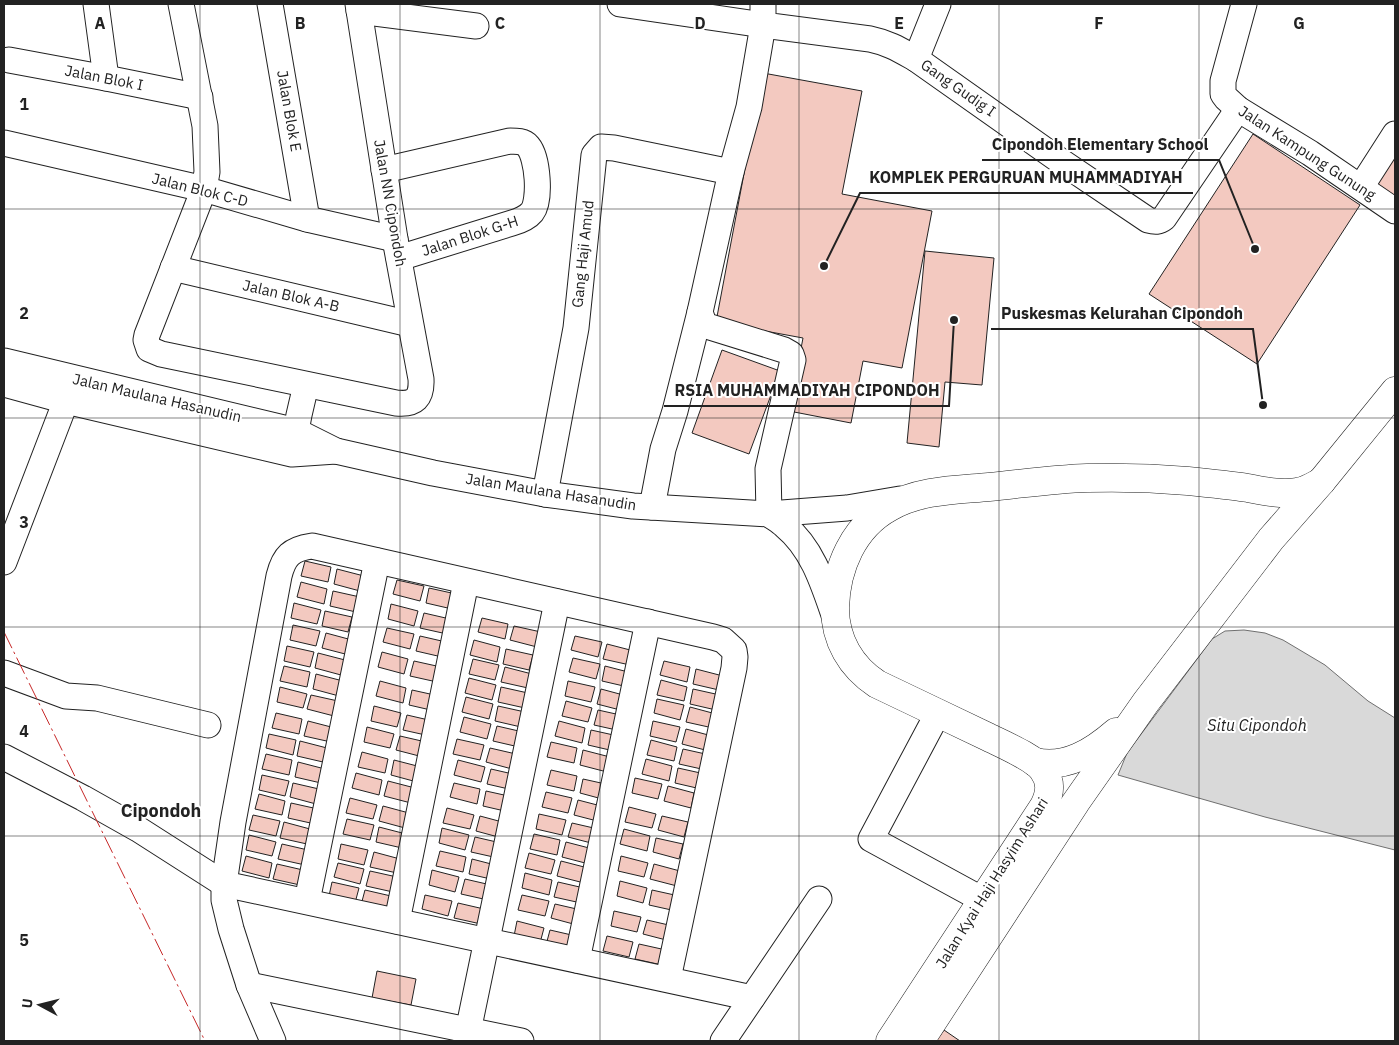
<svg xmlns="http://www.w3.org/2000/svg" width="1399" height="1045" font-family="'IBM Plex Sans',sans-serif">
<rect width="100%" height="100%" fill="#fff"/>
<path fill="#d9d9d9" stroke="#6f6f6f" d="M 1244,630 L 1265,633 L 1283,640 L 1325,665 L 1368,701 L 1395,718 L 1395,850 L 1265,817 L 1118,775 L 1127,753 L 1212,639 L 1225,631 Z"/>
<g fill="#f3c9c0" stroke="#222">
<path d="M 763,73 L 862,91 L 842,194 L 932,211 L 902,368 L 863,361 L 851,423 L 789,411 L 803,338 L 716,322 Z"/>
<path d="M 1253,134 L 1360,205 L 1257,364 L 1149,294 Z"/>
<path d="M 1395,150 L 1395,204 L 1371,187 Z"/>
<path d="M 925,251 L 994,258 L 982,385 L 945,382 L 939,447 L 907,443 Z"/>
<path d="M 722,350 L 780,371 L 749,454 L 692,433 Z"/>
<path d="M 305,561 L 331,567 L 328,582 L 301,576 Z"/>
<path d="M 337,569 L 364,576 L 360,591 L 334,584 Z"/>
<path d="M 397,580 L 424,586 L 420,601 L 393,594 Z"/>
<path d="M 301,582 L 327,589 L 324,604 L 297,597 Z"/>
<path d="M 429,588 L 456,594 L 452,609 L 426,603 Z"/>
<path d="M 333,591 L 360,597 L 356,612 L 330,606 Z"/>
<path d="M 294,603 L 321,610 L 317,624 L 291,618 Z"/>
<path d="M 391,604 L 418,611 L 414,626 L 388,619 Z"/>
<path d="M 325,611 L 352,617 L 348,632 L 322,626 Z"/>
<path d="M 424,613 L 450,619 L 447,634 L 420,628 Z"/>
<path d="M 482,618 L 508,624 L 505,639 L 478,632 Z"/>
<path d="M 293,625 L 320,631 L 316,646 L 290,640 Z"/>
<path d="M 514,626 L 541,632 L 537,647 L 510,640 Z"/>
<path d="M 387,628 L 414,634 L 410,649 L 383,642 Z"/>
<path d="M 326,633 L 352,640 L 349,655 L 322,648 Z"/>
<path d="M 420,636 L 446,642 L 442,657 L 416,651 Z"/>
<path d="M 575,636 L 602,642 L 598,657 L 571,650 Z"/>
<path d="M 474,640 L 500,647 L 497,662 L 470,655 Z"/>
<path d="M 607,644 L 634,651 L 630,665 L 603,659 Z"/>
<path d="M 287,646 L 314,652 L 310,667 L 284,661 Z"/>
<path d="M 506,649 L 533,655 L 529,670 L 503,664 Z"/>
<path d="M 382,652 L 408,659 L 404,674 L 378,667 Z"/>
<path d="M 318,653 L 345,660 L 341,675 L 315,668 Z"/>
<path d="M 573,658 L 600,664 L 596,679 L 569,672 Z"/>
<path d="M 473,659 L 499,665 L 495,680 L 469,674 Z"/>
<path d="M 414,661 L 441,667 L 437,682 L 410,676 Z"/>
<path d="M 664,661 L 690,667 L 687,682 L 660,675 Z"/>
<path d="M 284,666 L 310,672 L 307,687 L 280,681 Z"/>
<path d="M 605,666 L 632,673 L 628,687 L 602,681 Z"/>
<path d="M 505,667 L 532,674 L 528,688 L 501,682 Z"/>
<path d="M 696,669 L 723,676 L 719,690 L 693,684 Z"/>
<path d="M 316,674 L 343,681 L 339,696 L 313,689 Z"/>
<path d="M 469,678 L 496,685 L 492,700 L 465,693 Z"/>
<path d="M 661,680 L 687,687 L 684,701 L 657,695 Z"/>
<path d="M 380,681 L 406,688 L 403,703 L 376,696 Z"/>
<path d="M 568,681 L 595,687 L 591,702 L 565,696 Z"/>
<path d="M 280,687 L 307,694 L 303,708 L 277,702 Z"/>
<path d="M 501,687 L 528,693 L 525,708 L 498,702 Z"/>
<path d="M 601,689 L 627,696 L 624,711 L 597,704 Z"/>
<path d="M 693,689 L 720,695 L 716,710 L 690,704 Z"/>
<path d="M 412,690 L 439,696 L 435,711 L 409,705 Z"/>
<path d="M 311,695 L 338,701 L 334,716 L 307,709 Z"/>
<path d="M 466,697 L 493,704 L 489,719 L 462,712 Z"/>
<path d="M 657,699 L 684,705 L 680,720 L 654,713 Z"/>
<path d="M 566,701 L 592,708 L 588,722 L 562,716 Z"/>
<path d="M 374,706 L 401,713 L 397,727 L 371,721 Z"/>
<path d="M 498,706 L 525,712 L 521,727 L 495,721 Z"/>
<path d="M 690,707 L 716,714 L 713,728 L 686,722 Z"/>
<path d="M 598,710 L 625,716 L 621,731 L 594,725 Z"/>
<path d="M 276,713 L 302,719 L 299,734 L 272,728 Z"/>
<path d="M 407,715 L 433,721 L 430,736 L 403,730 Z"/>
<path d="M 464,717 L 491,724 L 487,739 L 460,732 Z"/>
<path d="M 308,721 L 335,728 L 331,742 L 304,736 Z"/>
<path d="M 559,721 L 585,728 L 582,743 L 555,736 Z"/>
<path d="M 653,721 L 680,727 L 676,742 L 650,736 Z"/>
<path d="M 497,726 L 523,732 L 519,747 L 493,741 Z"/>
<path d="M 367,727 L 394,734 L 390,748 L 364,742 Z"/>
<path d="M 686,729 L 712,736 L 709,751 L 682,744 Z"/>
<path d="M 591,730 L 618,736 L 614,751 L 588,745 Z"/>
<path d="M 269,734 L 296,740 L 293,755 L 266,748 Z"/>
<path d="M 400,736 L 426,742 L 423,757 L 396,750 Z"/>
<path d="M 457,739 L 484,745 L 480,760 L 453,754 Z"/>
<path d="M 651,740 L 677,747 L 674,761 L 647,755 Z"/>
<path d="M 300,741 L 327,748 L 323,762 L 297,756 Z"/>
<path d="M 551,742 L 577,748 L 574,763 L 547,757 Z"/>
<path d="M 490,748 L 516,754 L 512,769 L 486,762 Z"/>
<path d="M 683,749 L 710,755 L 706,770 L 679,764 Z"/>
<path d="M 583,750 L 610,757 L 607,772 L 580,765 Z"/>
<path d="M 362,752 L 388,759 L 385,773 L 358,767 Z"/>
<path d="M 266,754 L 292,760 L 289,775 L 262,769 Z"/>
<path d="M 646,759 L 672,766 L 669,781 L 642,774 Z"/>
<path d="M 394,760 L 421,767 L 417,782 L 391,775 Z"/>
<path d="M 458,760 L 485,767 L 481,782 L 454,775 Z"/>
<path d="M 298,762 L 325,769 L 321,783 L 295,777 Z"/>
<path d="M 678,768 L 705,774 L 701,789 L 675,783 Z"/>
<path d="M 491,769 L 517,775 L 513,790 L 487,784 Z"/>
<path d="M 551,770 L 577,776 L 574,791 L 547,785 Z"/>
<path d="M 356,773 L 382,780 L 379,795 L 352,788 Z"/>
<path d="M 262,775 L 289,781 L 285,796 L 259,790 Z"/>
<path d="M 635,778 L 662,784 L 658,799 L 632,793 Z"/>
<path d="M 583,779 L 610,785 L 606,800 L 580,793 Z"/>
<path d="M 388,781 L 415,788 L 411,803 L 384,796 Z"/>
<path d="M 293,783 L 319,789 L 316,804 L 290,797 Z"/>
<path d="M 454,783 L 480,789 L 477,804 L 450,797 Z"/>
<path d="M 668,786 L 694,793 L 691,808 L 664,801 Z"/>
<path d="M 486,791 L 513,797 L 509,812 L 483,806 Z"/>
<path d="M 546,792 L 572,798 L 568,813 L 542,807 Z"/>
<path d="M 259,794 L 285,801 L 282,815 L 255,809 Z"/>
<path d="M 350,798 L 377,805 L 373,819 L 346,813 Z"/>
<path d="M 578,800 L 605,807 L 601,822 L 574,815 Z"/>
<path d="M 291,803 L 318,809 L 315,824 L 288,818 Z"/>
<path d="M 383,806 L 409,813 L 405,828 L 379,821 Z"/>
<path d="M 629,807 L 656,814 L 652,828 L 625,822 Z"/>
<path d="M 447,808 L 474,815 L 470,829 L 443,823 Z"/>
<path d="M 539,814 L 566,820 L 562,835 L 536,829 Z"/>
<path d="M 253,815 L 280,821 L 276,836 L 249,830 Z"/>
<path d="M 480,816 L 506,823 L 502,838 L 476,831 Z"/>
<path d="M 662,816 L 688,822 L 684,837 L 658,830 Z"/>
<path d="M 347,819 L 374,825 L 370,840 L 343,834 Z"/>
<path d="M 284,822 L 310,829 L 307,844 L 280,838 Z"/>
<path d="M 572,823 L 598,829 L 595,844 L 568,837 Z"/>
<path d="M 379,827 L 406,834 L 402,848 L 376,842 Z"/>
<path d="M 442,828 L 469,835 L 465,850 L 439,843 Z"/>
<path d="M 624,829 L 650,836 L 647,851 L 620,844 Z"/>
<path d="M 534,834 L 560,840 L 557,855 L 530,849 Z"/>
<path d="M 249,835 L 276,842 L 272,856 L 246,850 Z"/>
<path d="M 475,837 L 501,843 L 498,858 L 471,852 Z"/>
<path d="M 656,838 L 683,844 L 679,859 L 653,852 Z"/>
<path d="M 566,842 L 593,849 L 589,864 L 562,857 Z"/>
<path d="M 282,844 L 308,850 L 305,865 L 278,859 Z"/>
<path d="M 341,844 L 368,850 L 364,865 L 338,859 Z"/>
<path d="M 440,851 L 466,857 L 463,872 L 436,866 Z"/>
<path d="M 374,852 L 400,859 L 397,873 L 370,867 Z"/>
<path d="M 529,853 L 555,860 L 551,874 L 525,868 Z"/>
<path d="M 246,856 L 272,863 L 269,878 L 242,871 Z"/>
<path d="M 621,856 L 648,863 L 644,877 L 618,871 Z"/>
<path d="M 472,859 L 499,866 L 495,880 L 469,874 Z"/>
<path d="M 561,861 L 588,868 L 584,883 L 557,876 Z"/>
<path d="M 338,863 L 364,869 L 360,884 L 334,877 Z"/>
<path d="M 277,864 L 303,870 L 300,885 L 273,879 Z"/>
<path d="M 654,864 L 680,871 L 677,886 L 650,879 Z"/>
<path d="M 432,870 L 459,877 L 455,892 L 429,885 Z"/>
<path d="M 370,871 L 397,877 L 393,892 L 366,886 Z"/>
<path d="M 525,873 L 552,880 L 549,895 L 522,888 Z"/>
<path d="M 465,879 L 491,885 L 488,900 L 461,894 Z"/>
<path d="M 620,881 L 647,888 L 643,903 L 617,896 Z"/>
<path d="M 332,882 L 359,888 L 355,903 L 329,896 Z"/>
<path d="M 558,882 L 584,888 L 581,903 L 554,897 Z"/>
<path d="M 365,890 L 391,896 L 388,911 L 361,905 Z"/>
<path d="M 652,890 L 679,896 L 676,911 L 649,905 Z"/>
<path d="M 425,895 L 452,901 L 448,916 L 422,909 Z"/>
<path d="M 522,895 L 549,901 L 545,916 L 518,910 Z"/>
<path d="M 458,903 L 484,909 L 481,924 L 454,918 Z"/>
<path d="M 555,904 L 581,910 L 577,925 L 551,918 Z"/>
<path d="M 614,911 L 641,917 L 637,932 L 611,926 Z"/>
<path d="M 647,920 L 673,926 L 670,941 L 643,934 Z"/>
<path d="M 517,921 L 544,928 L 540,943 L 514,936 Z"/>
<path d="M 550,930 L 576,936 L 573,951 L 546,945 Z"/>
<path d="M 607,936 L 633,942 L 629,957 L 603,951 Z"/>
<path d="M 639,944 L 666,950 L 662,965 L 635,959 Z"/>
<path d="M 377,971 L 416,979 L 411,1005 L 372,998 Z"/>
<path d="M 944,1030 L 960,1041 L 936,1041 Z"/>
</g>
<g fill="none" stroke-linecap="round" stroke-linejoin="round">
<defs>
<g id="minor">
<path d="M 96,4 L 106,78"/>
<path d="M 181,4 L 205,126 L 207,172 L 204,189 L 147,335 L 146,340 L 149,349 L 161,354 L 396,403 C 415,405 422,398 421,379 L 395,239 L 358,4"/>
<path d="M 270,4 L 307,219"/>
<path d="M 620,4 L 763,25 L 749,107 L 731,172 L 700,312 L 703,321 L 707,326 L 784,350 L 791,354 L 793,360 L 768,469 L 769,514"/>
<path d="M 763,4 L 763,25 L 870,39 C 889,43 900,50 916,59 L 1059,160 L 1148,220 C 1155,222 1159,222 1164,218 L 1238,109"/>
<path d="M 1244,4 L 1223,81 L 1223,94 L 1226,98 L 1238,109 L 1310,153 L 1395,211"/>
<path d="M 359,11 L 476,26"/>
<path d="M 916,59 L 938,4"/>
<path d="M 9,60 L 106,78 L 200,97"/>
<path d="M 4,143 L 204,189 L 307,219 L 395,239"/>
<path d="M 384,170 L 510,141 C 516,141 524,141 528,146 C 538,158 541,200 532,212 C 527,218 519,221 512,223 L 399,258"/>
<path d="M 1361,187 L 1395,134"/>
<path d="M 173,268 L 410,324"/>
<path d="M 4,361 L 296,431 L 336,451 L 433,473 L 545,494 L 633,506 L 769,514 L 847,508 L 900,499"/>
<path d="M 4,384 L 66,401 L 292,454 L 336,451"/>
<path d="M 293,447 L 299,415 L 306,385"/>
<path d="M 545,494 L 576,328 L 594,155 L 601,147 L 614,148 L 731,172"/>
<path d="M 652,507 L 663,449 L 675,411 L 700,312"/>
<path d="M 769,514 C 774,518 780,521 785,526 C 812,548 823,583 834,615"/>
<path d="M 4,562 L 72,385"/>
<path d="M 4,673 L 66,696 L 97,698 L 208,725"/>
<path d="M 938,713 L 871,839 L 983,900"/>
<path d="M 4,757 L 83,798 L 138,829 L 224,884 L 752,998"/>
<path d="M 307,901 L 377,561"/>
<path d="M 397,921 L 466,582"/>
<path d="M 577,960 L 648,622"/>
<path d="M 249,985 L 521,1041"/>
<path d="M 273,1041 L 249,985 L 231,929 L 224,900 L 224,884 L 233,822 L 279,576 C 284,556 291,549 312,546 L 713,637 L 723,640 L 734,650 L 735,657 L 734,668 L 668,979"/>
<path d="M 466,1041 L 557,602"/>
<path d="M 723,1041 L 819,899"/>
</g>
<g id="major">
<path d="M 1035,762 C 1066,769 1093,752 1116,732"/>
<path d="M 890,1041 L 1044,806 C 1050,794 1052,782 1043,770 C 1035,758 1002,744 988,737 C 951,719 914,702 877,684 C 851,667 835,640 835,608 C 836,568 853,527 890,507 C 919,490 956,490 989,487 C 1021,484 1054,479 1087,478 C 1121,477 1154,478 1188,481 C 1208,483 1228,485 1248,488 C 1264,491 1281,495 1297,492 C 1306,491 1313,486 1321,482"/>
<path d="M 920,1041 L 1076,802 L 1146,702 L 1271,539 L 1321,482 L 1395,391"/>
</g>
</defs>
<use href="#minor" stroke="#222" stroke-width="27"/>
<use href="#major" stroke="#222" stroke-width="29"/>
<use href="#minor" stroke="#fff" stroke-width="25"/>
<use href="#major" stroke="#fff" stroke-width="28"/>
<path stroke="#c62828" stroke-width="1" stroke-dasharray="18 4 2.5 4" stroke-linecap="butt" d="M 4,632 L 205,1041"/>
</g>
<path fill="none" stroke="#222" stroke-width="1" stroke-opacity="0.55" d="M 200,4 L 200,1041M 400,4 L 400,1041M 600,4 L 600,1041M 799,4 L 799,1041M 999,4 L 999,1041M 1199,4 L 1199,1041M 4,209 L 1395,209M 4,418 L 1395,418M 4,627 L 1395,627M 4,836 L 1395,836"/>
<g text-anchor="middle" stroke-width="4" stroke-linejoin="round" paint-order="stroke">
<g font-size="15" fill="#222" stroke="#fff">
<text transform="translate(104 78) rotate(11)" y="5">Jalan Blok I</text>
<text transform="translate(958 88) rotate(35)" y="5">Gang Gudig I</text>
<text transform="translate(289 111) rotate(80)" y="5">Jalan Blok E</text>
<text transform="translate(1307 153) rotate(33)" y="5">Jalan Kampung Gunung</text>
<text transform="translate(200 190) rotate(14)" y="5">Jalan Blok C-D</text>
<text transform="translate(390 203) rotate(80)" y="5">Jalan NN Cipondoh</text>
<text transform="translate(470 236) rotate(-18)" y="5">Jalan Blok G-H</text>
<text transform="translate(583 254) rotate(-84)" y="5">Gang Haji Amud</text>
<text transform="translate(291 296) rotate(13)" y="5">Jalan Blok A-B</text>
<text transform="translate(157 398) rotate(13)" y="5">Jalan Maulana Hasanudin</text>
<text transform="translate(551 492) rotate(9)" y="5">Jalan Maulana Hasanudin</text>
<text transform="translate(992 883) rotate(-58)" y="5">Jalan Kyai Haji Hasyim Ashari</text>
</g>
<g font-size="16" font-style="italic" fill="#222" stroke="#fff">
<text x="1257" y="731">Situ Cipondoh</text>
</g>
<g font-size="18" font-weight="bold" fill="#222" stroke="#fff">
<text x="161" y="817">Cipondoh</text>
</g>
</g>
<g font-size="16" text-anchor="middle" font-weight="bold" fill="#222" stroke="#fff" stroke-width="4" stroke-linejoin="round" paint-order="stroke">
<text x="100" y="29">A</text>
<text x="300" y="29">B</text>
<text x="500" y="29">C</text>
<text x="700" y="29">D</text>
<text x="899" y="29">E</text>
<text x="1099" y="29">F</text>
<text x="1299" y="29">G</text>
<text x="24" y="110">1</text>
<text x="24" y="319">2</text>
<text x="24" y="528">3</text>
<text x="24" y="737">4</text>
<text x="24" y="946">5</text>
</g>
<path fill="none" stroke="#222" stroke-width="2" d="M1255 249L1219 160H982M824 266L860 193H1193M1263 405L1253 329H991M954 320L949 406H664"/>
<g fill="#222" stroke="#fff" stroke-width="2">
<circle cx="1255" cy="249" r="5"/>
<circle cx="824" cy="266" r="5"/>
<circle cx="1263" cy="405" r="5"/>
<circle cx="954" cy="320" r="5"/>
</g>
<g font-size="16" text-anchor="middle" font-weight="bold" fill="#222" stroke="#fff" stroke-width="4" stroke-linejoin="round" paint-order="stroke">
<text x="1100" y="150">Cipondoh Elementary School</text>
<text x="1026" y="183">KOMPLEK PERGURUAN MUHAMMADIYAH</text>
<text x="1122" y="319">Puskesmas Kelurahan Cipondoh</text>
<text x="807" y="396">RSIA MUHAMMADIYAH CIPONDOH</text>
</g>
<rect width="1399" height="1045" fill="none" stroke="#222222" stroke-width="10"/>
<g transform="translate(40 1005) rotate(277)" stroke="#ffffff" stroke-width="4" paint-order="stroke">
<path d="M0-4L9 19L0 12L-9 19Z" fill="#222222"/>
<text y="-8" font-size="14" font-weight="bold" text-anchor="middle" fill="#222222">U</text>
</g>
</svg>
